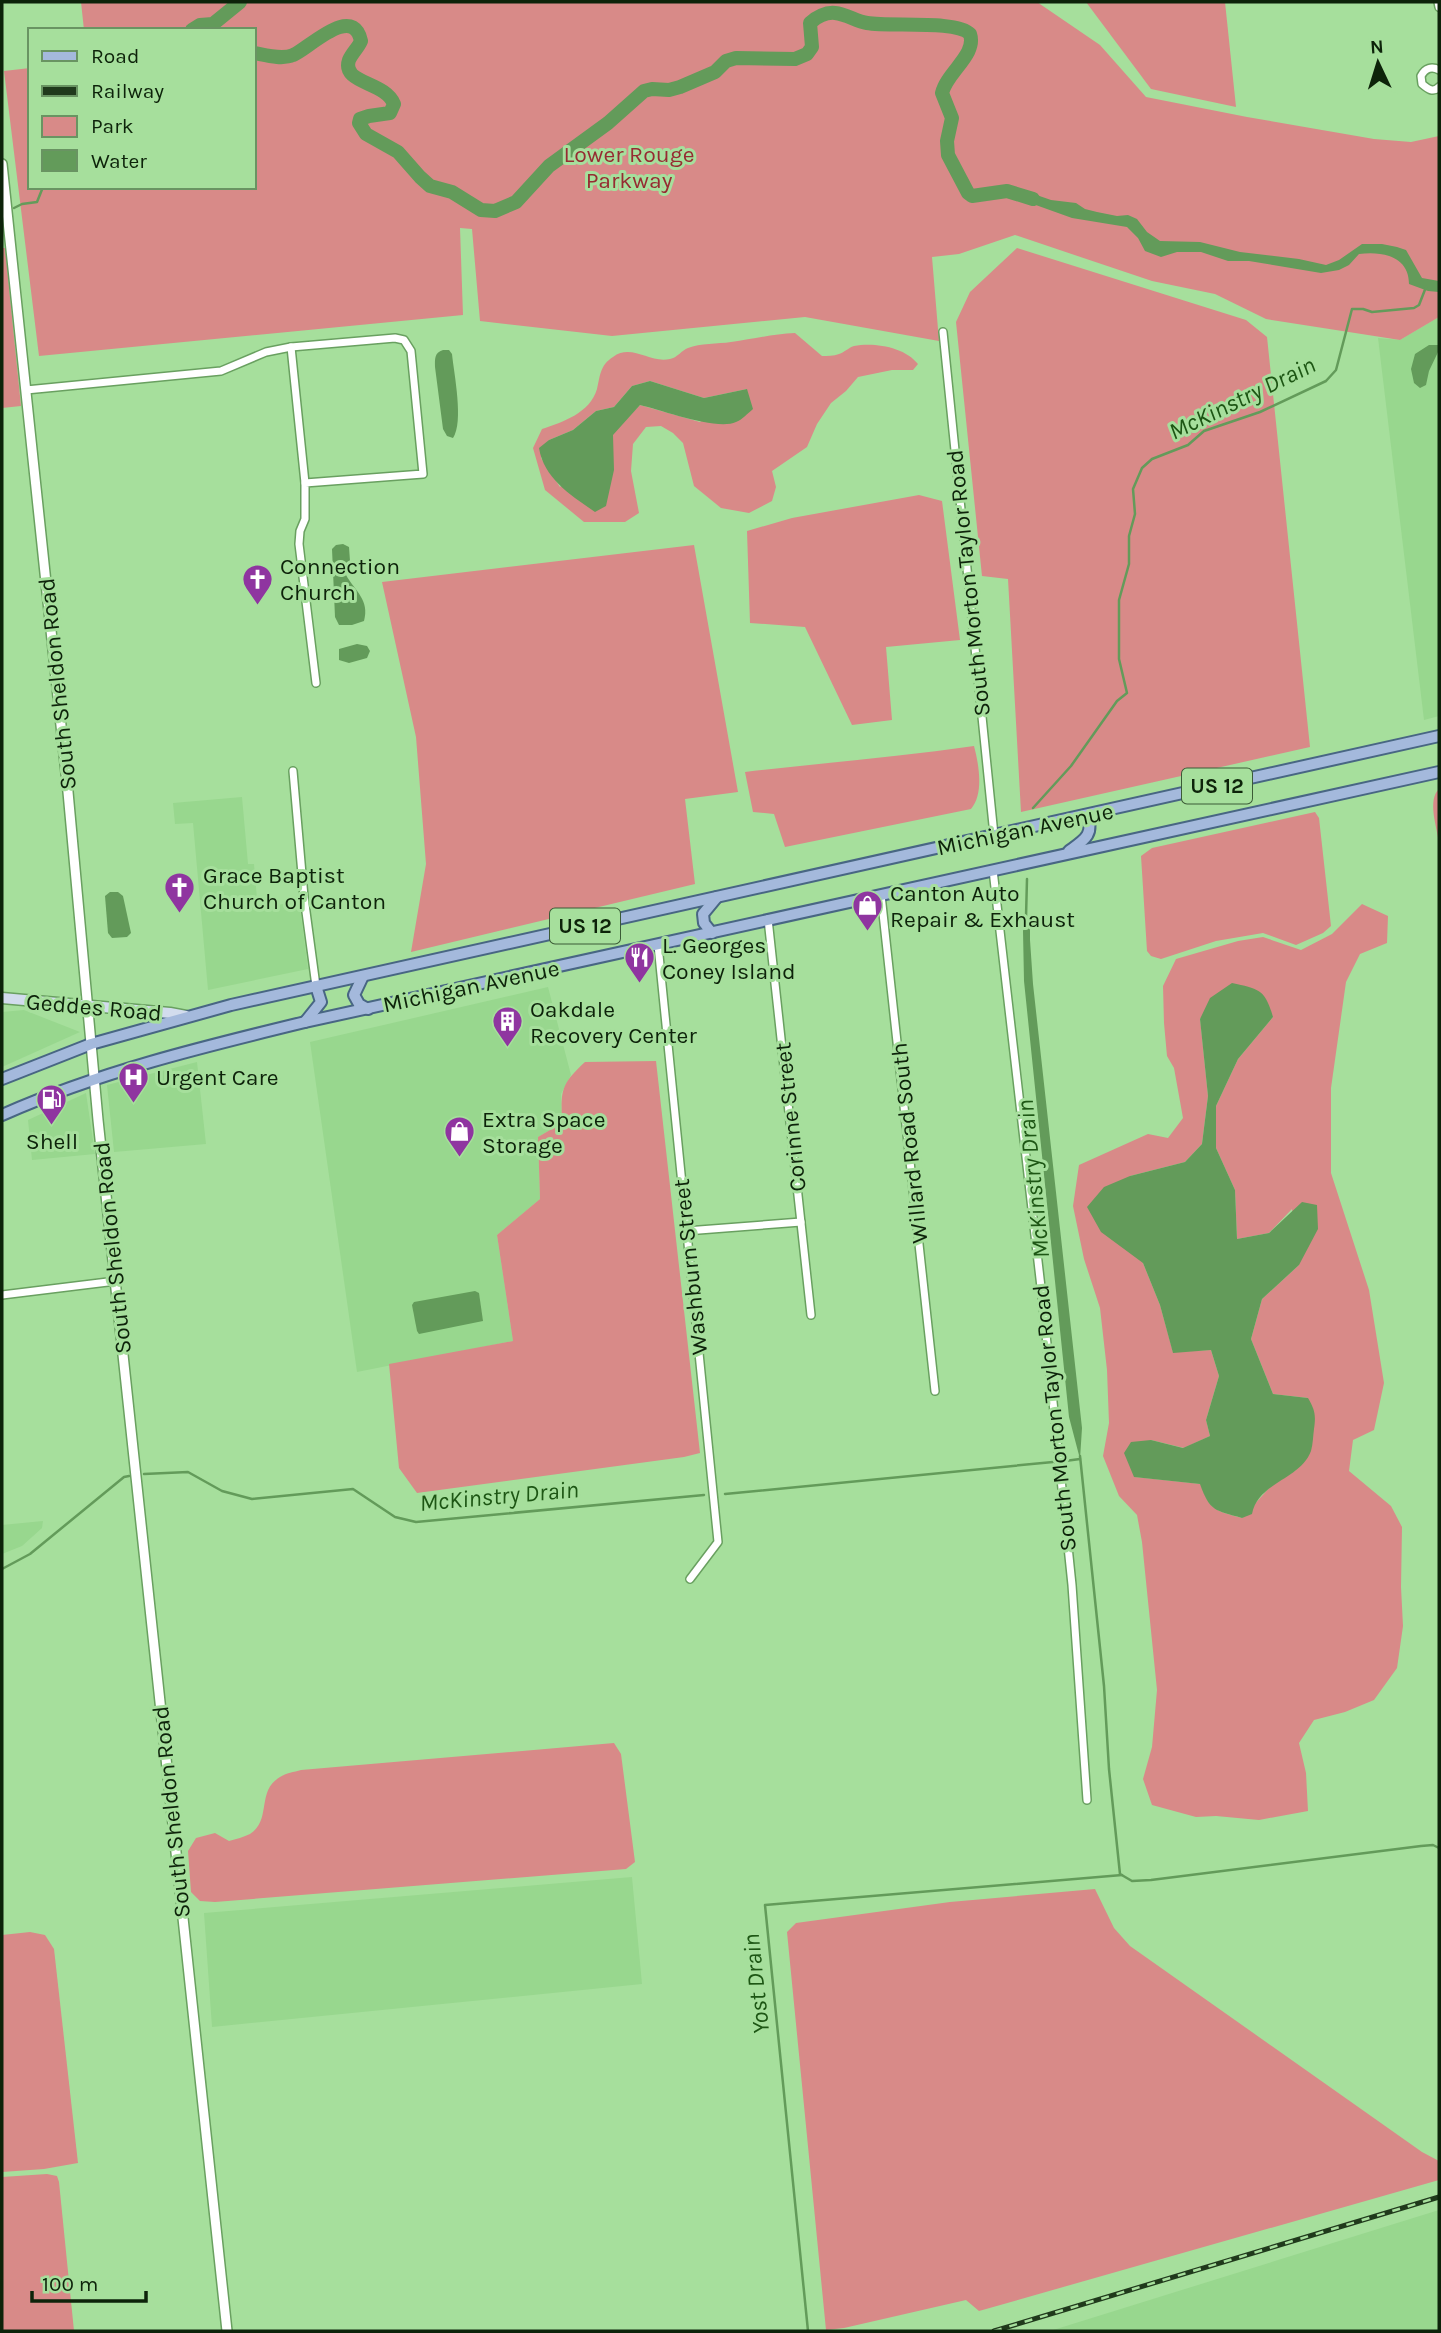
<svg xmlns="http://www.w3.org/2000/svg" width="1441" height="2333" font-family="Karla,sans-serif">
<rect width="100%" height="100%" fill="#a6df9c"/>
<g fill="#98d78e">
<path d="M 1439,317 L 1439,716 L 1424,720 L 1378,338 L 1400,340 Z"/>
<path d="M 242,797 L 248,864 L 254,864 L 258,910 L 299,900 L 308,969 L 208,990 L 193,823 L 175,824 L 173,803 Z"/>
<path d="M 548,987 L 571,1075 L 561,1094 L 562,1123 L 538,1137 L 540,1199 L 497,1235 L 513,1341 L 357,1372 L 310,1042 Z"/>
<path d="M 24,1010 L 80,1032 L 2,1067 L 2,1012 Z"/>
<path d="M 197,1062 L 206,1144 L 114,1152 L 107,1085 Z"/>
<path d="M 86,1093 L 95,1154 L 32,1160 L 28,1120 Z"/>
<path d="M 43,1521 L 42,1528 L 22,1546 L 2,1554 L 2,1525 Z"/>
<path d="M 632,1877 L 642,1984 L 212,2027 L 204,1913 Z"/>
<path d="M 1439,2210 L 1439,2331 L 1050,2331 Z"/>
</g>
<g fill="#d88a88" fill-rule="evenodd">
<path d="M 81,2 L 1037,2 L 1100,45 L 1146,97 L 1247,117 L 1374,139 L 1411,142 L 1439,136 L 1439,317 L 1400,340 L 1266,319 L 1215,294 L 1152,281 L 1015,235 L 959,254 L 932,257 L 939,341 L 805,317 L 612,336 L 480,321 L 472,229 L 460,228 L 463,315 L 39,356 L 4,71 L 30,68 L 30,187 L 254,187 L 254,30 L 84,30 Z"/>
<path d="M 1086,2 L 1225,2 L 1236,107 L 1151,89 Z"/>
<path d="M 2,248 L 5,248 L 21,406 L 2,408 Z"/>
<path d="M 1017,248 L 1246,320 L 1267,337 L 1310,747 L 1021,812 L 1008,579 L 982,576 L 956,322 L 970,292 Z"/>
<path d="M 795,333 L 822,356 C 827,356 834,356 839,354 C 845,352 848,348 854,346 C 874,342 905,347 918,364 L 913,370 L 892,370 L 858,377 L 846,391 L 831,403 L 817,424 L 807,447 L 772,471 L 776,487 L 772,501 L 749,513 L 721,508 L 694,486 L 683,443 L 673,433 L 661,426 L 646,427 L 633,444 L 631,471 L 639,513 L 625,522 L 584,522 L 545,490 L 533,448 L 542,429 C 563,422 590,413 597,389 C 600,376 600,365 613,357 C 632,343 650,364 670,359 C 677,358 682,350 688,348 C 700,343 718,344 731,342 C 753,339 773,334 795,333 ZM 650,381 L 704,398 L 747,389 L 700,422 L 640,405 L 560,487 L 541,458 L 549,440 L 573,430 L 596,411 L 614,407 L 632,386 Z"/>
<path d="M 919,495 L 942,501 L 960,640 L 886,647 L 892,720 L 852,725 L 805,627 L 750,623 L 747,531 L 792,518 Z"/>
<path d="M 694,545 L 738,792 L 685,799 L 695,884 L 411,952 L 426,864 L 416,737 L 382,582 Z"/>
<path d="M 974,746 C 979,765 984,794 971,809 L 785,847 L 774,814 L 753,812 L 745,772 C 821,763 898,757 974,746 Z"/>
<path d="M 1439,789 L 1439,843 C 1437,827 1427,800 1439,789 Z"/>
<path d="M 1315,812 L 1319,818 L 1331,926 L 1323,933 L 1296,945 L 1263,933 L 1216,941 L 1161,959 L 1151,956 L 1147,951 L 1141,856 L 1152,848 Z"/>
<path d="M 1362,904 L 1388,916 L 1387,943 L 1360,954 L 1346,982 L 1331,1088 L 1331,1173 L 1369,1290 L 1384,1383 L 1374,1430 L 1353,1440 L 1349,1471 L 1391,1506 L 1402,1527 L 1401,1587 L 1403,1626 L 1397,1668 L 1374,1700 L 1345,1712 L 1314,1720 L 1299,1743 L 1306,1773 L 1308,1811 L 1259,1820 L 1216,1816 L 1196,1817 L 1152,1805 L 1143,1779 L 1152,1747 L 1157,1690 L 1142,1542 L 1137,1515 L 1119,1496 L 1103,1456 L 1109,1423 L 1107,1370 L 1100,1308 L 1084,1259 L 1073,1206 L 1079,1165 L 1148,1134 L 1168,1138 L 1183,1118 L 1174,1068 L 1167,1056 L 1164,1023 L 1163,986 L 1176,959 L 1238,941 L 1263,937 L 1301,950 L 1332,934 ZM 1273,1017 L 1238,1059 L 1216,1106 L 1216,1148 L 1235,1190 L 1237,1239 L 1269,1233 L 1292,1209 L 1299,1265 L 1262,1299 L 1251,1339 L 1273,1394 L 1308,1398 L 1296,1470 L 1270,1487 L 1242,1518 C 1217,1511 1209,1511 1201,1484 L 1135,1477 L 1151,1440 L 1184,1448 L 1210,1436 L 1206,1420 L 1219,1376 L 1211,1350 L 1173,1352 L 1160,1305 L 1143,1263 L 1130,1176 L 1185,1162 L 1202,1144 L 1208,1096 L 1200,1018 Z"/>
<path d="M 656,1061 L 700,1453 L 684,1457 L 417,1493 L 399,1468 L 389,1364 L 513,1341 L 497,1235 L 540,1199 L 538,1137 L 562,1123 C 561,1091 560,1085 585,1062 Z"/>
<path d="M 614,1743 L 621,1754 L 635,1862 L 626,1869 L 215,1902 L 200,1901 L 191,1892 L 188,1851 L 196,1838 L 215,1833 L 229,1841 C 236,1839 244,1837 250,1834 C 272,1820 256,1791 280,1777 C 286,1773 294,1772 301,1770 Z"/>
<path d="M 1095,1889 L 1114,1928 L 1130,1946 L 1422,2152 L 1439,2161 L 1439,2180 L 979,2311 L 966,2300 L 844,2328 L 826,2330 L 787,1932 L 796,1923 L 950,1902 Z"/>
<path d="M 30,1932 L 45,1935 L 54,1949 L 78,2163 L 44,2169 L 2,2172 L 2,1935 Z"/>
<path d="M 47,2174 L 57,2176 L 59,2182 L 74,2331 L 2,2331 L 2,2177 Z"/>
</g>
<g fill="#639b5a">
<path d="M 1028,192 L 1051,200 L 1076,203 L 1085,209 L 1097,212 L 1117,216 L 1128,215 L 1137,219 L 1147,232 L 1160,241 L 1200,242 L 1240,252 L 1299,259 L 1326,265 L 1339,260 L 1362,244 L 1382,244 L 1397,247 L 1406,250 L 1422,278 L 1439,281 L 1439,292 L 1428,291 L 1409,284 C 1409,256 1382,251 1359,254 L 1349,265 L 1339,270 L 1321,273 L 1249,261 L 1228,261 L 1201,252 L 1177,252 L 1161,257 L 1145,251 L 1138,238 L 1127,227 L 1072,218 L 1033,204 L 1017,193 Z"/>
<path d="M 1429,345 L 1438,345 L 1439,350 L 1429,371 L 1426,385 L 1420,388 L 1414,383 L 1411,369 L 1415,354 Z"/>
<path d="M 443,350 L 449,350 L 452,354 C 454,374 464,422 453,438 L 447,436 L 443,429 L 435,367 C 435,359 434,353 443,350 Z"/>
<path d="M 650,381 L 704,398 L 747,389 L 753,409 C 748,413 742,420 736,422 C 717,431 662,410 640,405 L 613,435 L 614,470 L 606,506 L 595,512 C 572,496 544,479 539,448 L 549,440 L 573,430 L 596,411 L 614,407 L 632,386 Z"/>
<path d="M 343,544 L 349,547 L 350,561 L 346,575 C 355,591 370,600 364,621 L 352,625 L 339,625 L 335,617 L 332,549 L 336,545 Z"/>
<path d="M 357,644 L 367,646 L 370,651 L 367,658 L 349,663 L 339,660 L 339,649 Z"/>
<path d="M 110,892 L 118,892 L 123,896 L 131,933 L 127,937 L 112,938 L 108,933 L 105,896 Z"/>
<path d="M 1026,915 L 1030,922 L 1030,940 L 1033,984 L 1082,1428 L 1080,1459 L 1069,1417 L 1024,981 L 1023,931 Z"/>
<path d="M 1232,983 C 1259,989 1265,989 1273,1017 L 1238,1059 L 1216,1106 L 1216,1148 L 1235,1190 L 1237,1239 L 1269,1233 L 1302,1202 L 1317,1205 L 1318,1229 L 1299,1265 L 1262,1299 L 1251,1339 L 1273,1394 L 1308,1398 C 1315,1410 1316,1415 1314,1429 C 1313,1436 1313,1444 1311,1451 C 1300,1480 1258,1482 1252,1514 L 1242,1518 C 1215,1510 1210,1512 1200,1484 L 1134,1477 L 1124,1453 L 1131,1442 L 1151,1440 L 1183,1448 L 1210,1436 L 1206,1420 L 1219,1376 L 1211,1350 L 1173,1353 L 1160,1305 L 1143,1263 L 1101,1232 L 1087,1207 L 1104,1187 L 1130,1176 L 1185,1162 L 1202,1144 L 1208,1096 L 1200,1019 L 1210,998 Z"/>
<path d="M 475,1291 L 479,1293 L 483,1321 L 419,1334 L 417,1331 L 412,1305 L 414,1302 Z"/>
</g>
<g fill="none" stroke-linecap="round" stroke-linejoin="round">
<g stroke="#639b5a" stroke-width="2.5">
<path d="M 14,208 L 22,204 L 37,202 L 43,187"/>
<path d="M 1033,808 L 1071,766 L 1117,701 L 1127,693 L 1119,659 L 1119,600 L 1129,564 L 1129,536 L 1135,514 L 1133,489 L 1142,468 L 1152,459 L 1188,445 L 1204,431 L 1260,412 L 1326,381 L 1336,370 L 1352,309 L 1363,309 L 1372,312 L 1414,308 L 1419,305 L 1426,287"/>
<path d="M 1026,917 L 1027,879"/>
<path d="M 1080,1456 L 1104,1686 L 1109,1769 L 1120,1874 L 1132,1881 L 1151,1880 L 1421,1846 L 1433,1845 L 1439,1848"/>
<path d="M 1065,1461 L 1080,1459"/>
<path d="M 144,1474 L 188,1472 L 222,1491 L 252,1499 L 353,1489 L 395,1517 L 416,1522 L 704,1495"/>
<path d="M 725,1494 L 1053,1462"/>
<path d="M 2,1569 L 30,1554 L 124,1477 L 129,1476"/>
<path d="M 808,2331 L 765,1905 L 1122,1875"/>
</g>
<g stroke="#639b5a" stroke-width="14">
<path d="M 192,30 L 200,25 L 213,24 L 240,2"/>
<path d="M 254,53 C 265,55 282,60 293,55 C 306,51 353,2 361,41 C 358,48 352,53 349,60 C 341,84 385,81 394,104 L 390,113 L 369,116 L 360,119 L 359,123 L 366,134 L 398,152 L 420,177 L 430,186 L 452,192 L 481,210 L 495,211 L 516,202 L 549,166 L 608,123 L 644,91 L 652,89 L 669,90 L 680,87 L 715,72 L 726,61 L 736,58 L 795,59 L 807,54 L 812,47 L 810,23 C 816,17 826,12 835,13 C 846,14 856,21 867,23 C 890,27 957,20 970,34 C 977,55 947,72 942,93 L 952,118 L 947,141 L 948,155 L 968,193 L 972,196 L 1007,191 L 1033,199"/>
</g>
<defs>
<g id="minor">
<path d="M 1438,2 L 1439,7"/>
<path d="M 1439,70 C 1432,66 1425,68 1421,76 L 1422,84 C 1428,89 1433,93 1439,87"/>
<path d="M 943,332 L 994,835"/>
<path d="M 291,347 L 305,483"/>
<path d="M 26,390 L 221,371 L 266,352 L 291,347 L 395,338 L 404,340 L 411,351 L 423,474 L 305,483 L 305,519 L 300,531 L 299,544 L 316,683"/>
<path d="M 293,771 L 304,897 L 316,986"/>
<path d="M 993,870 L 1042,1296 L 1072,1585 L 1087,1800"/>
<path d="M 881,895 L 935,1391"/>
<path d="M 768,919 L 811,1315"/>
<path d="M 658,945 L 718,1542 L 690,1579"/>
<path d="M 686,1231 L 801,1222"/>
<path d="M 2,1295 L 116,1281"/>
</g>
<path id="tertiary" d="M 2,164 L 68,792 L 98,1120 L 227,2331"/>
<path id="secondary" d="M 2,998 L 170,1013 L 186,1016"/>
<g id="primary">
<path d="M 1069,851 C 1083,841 1096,834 1086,815"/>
<path d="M 712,933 L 704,923 L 703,914 L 717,897"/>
<path d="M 363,976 L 354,995 L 359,1004 L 368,1009"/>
<path d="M 305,1022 L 321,1002 L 316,986"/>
<path d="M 2,1079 L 91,1044 L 231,1005 L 1439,736"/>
<path d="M 2,1115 C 99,1072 202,1047 305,1022 L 1439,772"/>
</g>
</defs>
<use href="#minor" stroke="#69a060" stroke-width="10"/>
<use href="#tertiary" stroke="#69a060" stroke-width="12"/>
<use href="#secondary" stroke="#69a060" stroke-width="13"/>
<use href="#primary" stroke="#486683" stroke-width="14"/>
<use href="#minor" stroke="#fff" stroke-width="7"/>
<use href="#tertiary" stroke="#fff" stroke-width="9"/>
<use href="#secondary" stroke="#d2dced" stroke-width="10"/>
<use href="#primary" stroke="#a4b9dc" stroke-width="10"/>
<defs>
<path id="rail" d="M 994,2331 L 1439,2197"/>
</defs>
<use href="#rail" stroke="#203a1c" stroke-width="5"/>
<use href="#rail" stroke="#a6df9c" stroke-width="2.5" stroke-dasharray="8" stroke-linecap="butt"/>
</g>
<defs>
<symbol id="church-pin" viewBox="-11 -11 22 30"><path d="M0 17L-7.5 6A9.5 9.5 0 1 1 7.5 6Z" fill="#8f35a0" stroke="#a6df9c"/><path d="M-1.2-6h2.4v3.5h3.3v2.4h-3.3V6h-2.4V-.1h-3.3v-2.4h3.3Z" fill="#fff"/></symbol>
<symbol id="shop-pin" viewBox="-11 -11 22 30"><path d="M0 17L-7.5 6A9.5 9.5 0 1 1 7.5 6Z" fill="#8f35a0" stroke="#a6df9c"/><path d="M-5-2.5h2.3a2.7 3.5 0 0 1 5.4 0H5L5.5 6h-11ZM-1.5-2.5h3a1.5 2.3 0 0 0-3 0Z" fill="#fff"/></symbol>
<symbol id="restaurant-pin" viewBox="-11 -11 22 30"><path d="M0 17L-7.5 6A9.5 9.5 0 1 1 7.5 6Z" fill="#8f35a0" stroke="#a6df9c"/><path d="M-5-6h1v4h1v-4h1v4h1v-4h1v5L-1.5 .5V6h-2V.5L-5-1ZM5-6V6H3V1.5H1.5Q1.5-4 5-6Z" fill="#fff"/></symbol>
<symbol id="building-pin" viewBox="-11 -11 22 30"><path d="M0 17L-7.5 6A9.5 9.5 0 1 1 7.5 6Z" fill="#8f35a0" stroke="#a6df9c"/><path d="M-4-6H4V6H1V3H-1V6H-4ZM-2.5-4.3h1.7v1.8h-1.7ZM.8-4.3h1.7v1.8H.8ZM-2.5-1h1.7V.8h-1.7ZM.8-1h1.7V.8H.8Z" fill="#fff"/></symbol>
<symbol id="hospital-pin" viewBox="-11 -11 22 30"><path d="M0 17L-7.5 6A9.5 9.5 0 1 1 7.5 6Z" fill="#8f35a0" stroke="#a6df9c"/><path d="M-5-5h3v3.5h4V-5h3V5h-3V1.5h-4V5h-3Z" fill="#fff"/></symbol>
<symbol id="fuel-pin" viewBox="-11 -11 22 30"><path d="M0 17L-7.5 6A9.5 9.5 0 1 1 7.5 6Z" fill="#8f35a0" stroke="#a6df9c"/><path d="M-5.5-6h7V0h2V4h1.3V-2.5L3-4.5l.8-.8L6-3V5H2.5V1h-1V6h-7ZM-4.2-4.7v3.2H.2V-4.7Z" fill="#fff"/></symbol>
</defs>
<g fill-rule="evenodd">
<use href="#church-pin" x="240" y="562" width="35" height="47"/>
<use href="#church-pin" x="162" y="870" width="35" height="47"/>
<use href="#shop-pin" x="850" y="888" width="35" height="47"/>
<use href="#restaurant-pin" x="622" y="940" width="35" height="47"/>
<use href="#building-pin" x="490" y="1004" width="35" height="47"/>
<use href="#hospital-pin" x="116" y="1060" width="35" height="47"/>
<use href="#fuel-pin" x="34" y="1082" width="35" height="47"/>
<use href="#shop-pin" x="442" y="1114" width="35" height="47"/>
</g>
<g text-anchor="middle" stroke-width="6" stroke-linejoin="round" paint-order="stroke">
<g fill="#a6df9c" stroke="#3b5b36" stroke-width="2">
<rect x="1182" y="768.5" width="70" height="35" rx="5"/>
<rect x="550" y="908.5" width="70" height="35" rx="5"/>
</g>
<g font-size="21" font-weight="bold" fill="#0d230a">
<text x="1217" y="793">US 12</text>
<text x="585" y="933">US 12</text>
</g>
<g font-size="23" fill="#962b32" stroke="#a6df9c">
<text x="629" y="162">Lower Rouge<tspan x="629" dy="26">Parkway</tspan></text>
</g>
<g font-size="23" fill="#0d230a" stroke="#a6df9c" text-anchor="start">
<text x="280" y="574">Connection<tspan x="280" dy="26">Church</tspan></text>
<text x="203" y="883">Grace Baptist<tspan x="203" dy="26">Church of Canton</tspan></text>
<text x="890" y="901">Canton Auto<tspan x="890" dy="26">Repair &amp; Exhaust</tspan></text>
<text x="662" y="953">L. Georges<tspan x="662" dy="26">Coney Island</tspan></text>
<text x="530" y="1017">Oakdale<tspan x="530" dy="26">Recovery Center</tspan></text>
<text x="156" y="1085">Urgent Care</text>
<text x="482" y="1127">Extra Space<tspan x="482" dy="26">Storage</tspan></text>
<text x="52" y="1149" text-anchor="middle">Shell</text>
</g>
<g font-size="23" fill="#0d230a" stroke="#a6df9c">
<text transform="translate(968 583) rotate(-96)" y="8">South Morton Taylor Road</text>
<text transform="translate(57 684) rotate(-96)" y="8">South Sheldon Road</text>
<text transform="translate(1025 829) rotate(-12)" y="8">Michigan Avenue</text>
<text transform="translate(471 986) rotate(-12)" y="8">Michigan Avenue</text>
<text transform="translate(94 1007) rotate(5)" y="8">Geddes Road</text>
<text transform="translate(790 1117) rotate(-96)" y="8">Corinne Street</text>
<text transform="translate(909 1143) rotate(-96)" y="8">Willard Road South</text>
<text transform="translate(112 1248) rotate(-96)" y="8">South Sheldon Road</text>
<text transform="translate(690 1267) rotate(-96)" y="8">Washburn Street</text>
<text transform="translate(1054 1418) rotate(-96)" y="8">South Morton Taylor Road</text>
<text transform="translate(171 1812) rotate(-96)" y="8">South Sheldon Road</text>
</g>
<g font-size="24" font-style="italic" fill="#1d5614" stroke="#a6df9c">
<text transform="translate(1242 398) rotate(-26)" y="8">McKinstry Drain</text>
<text transform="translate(1033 1179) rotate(-96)" y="8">McKinstry Drain</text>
<text transform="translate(499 1496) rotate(-5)" y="8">McKinstry Drain</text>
<text transform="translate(756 1984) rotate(-96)" y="8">Yost Drain</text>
</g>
</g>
<rect width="1441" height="2333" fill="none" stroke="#0d230a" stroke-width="7"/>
<rect x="28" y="28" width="228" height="161" fill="#a6df9c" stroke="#699462" stroke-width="2"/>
<rect x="42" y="51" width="35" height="10" fill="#a4b9dc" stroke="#699462" stroke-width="2"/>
<text x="91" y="63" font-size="21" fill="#0d230a">Road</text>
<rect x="42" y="86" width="35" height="10" fill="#203a1c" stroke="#699462" stroke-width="2"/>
<text x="91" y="98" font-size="21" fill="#0d230a">Railway</text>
<rect x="42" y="116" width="35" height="21" fill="#d88a88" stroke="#699462" stroke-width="2"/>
<text x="91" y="133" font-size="21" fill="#0d230a">Park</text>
<rect x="42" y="150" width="35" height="21" fill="#639b5a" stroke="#699462" stroke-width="2"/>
<text x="91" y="168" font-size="21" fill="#0d230a">Water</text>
<g transform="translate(1378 63) rotate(356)" stroke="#a6df9c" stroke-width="5" paint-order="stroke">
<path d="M0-5L12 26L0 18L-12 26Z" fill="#0d230a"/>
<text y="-10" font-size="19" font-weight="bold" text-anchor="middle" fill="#0d230a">N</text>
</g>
<path d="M32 2291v10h114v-10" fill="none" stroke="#0d230a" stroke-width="3.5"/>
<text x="42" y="2291" font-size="21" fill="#0d230a" stroke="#a6df9c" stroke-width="5" paint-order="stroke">100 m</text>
</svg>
